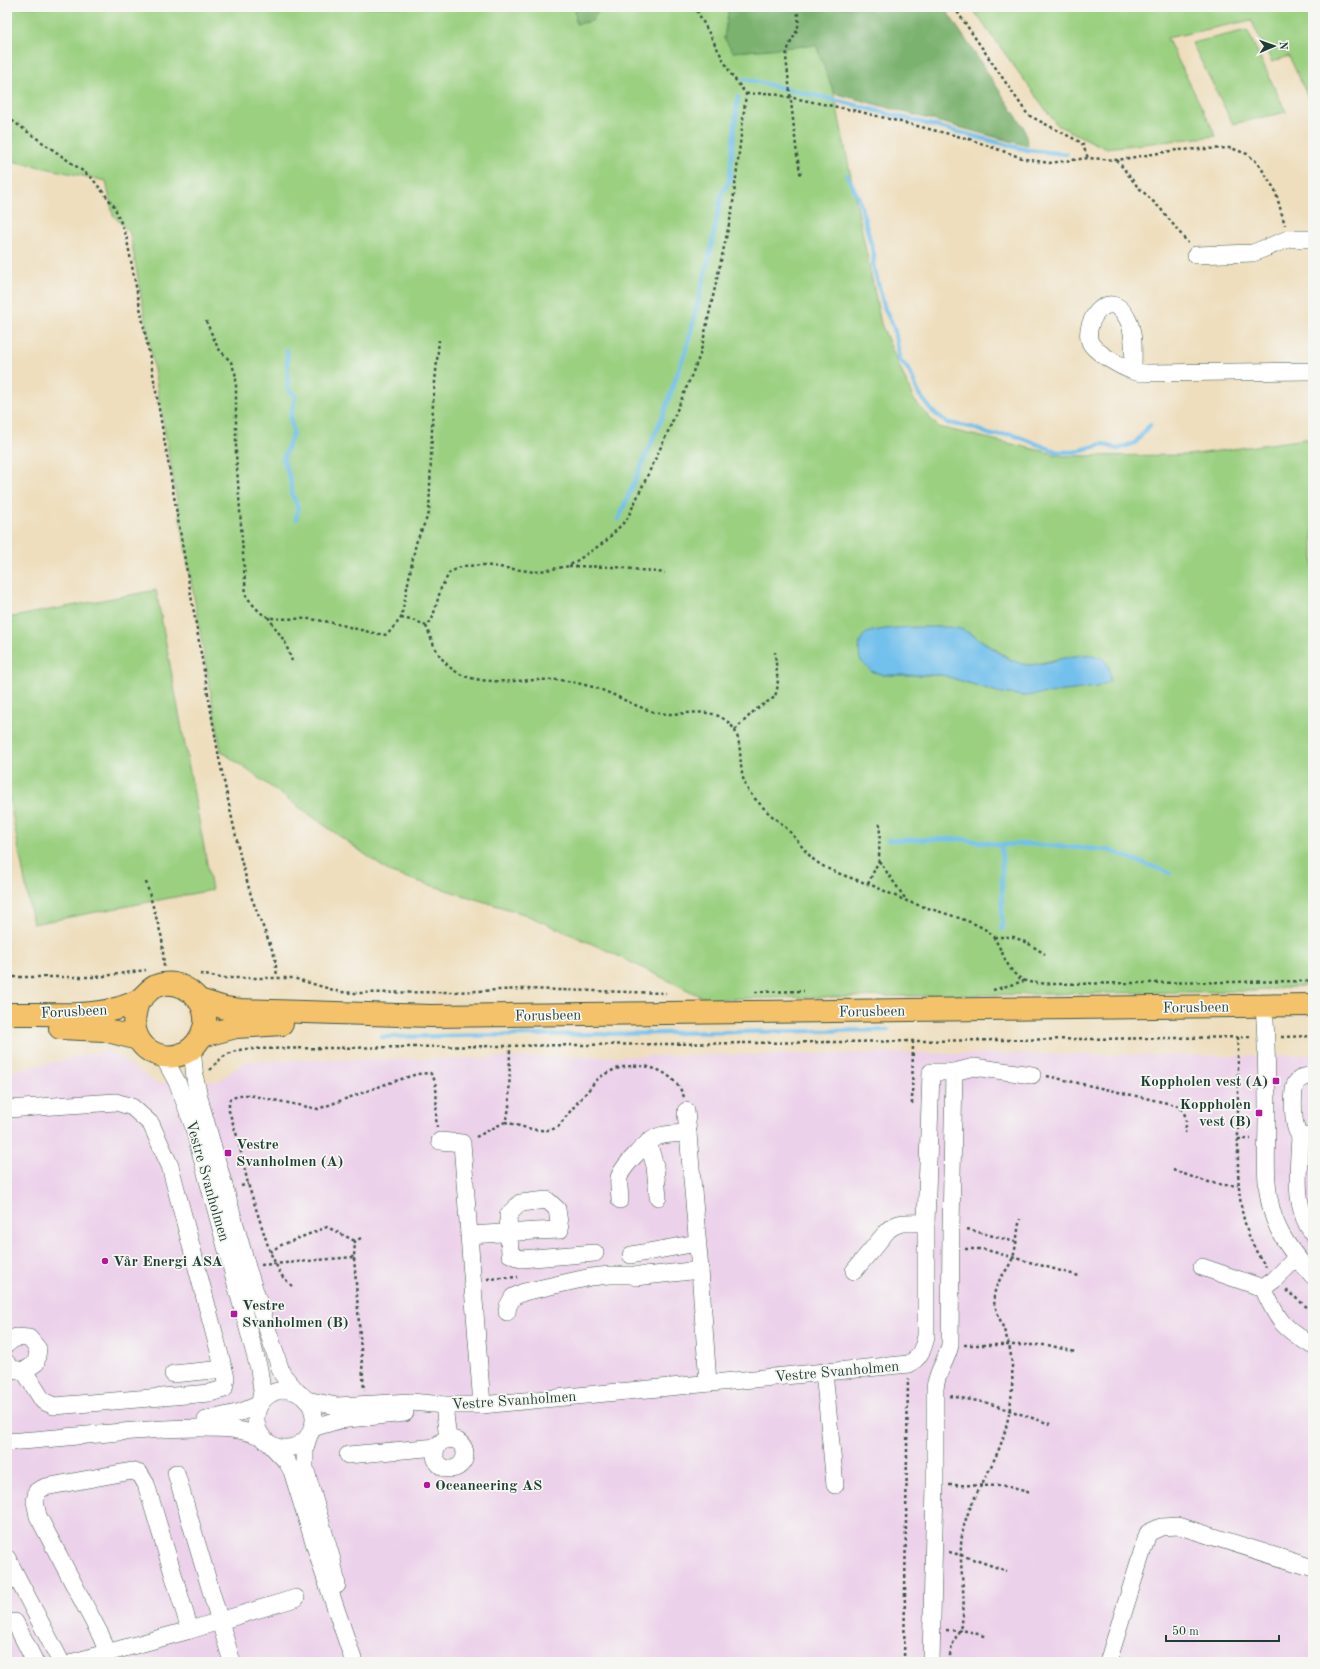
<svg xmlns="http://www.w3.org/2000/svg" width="1320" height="1669" font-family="'Old Standard TT',serif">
<rect width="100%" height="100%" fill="#f6f6f2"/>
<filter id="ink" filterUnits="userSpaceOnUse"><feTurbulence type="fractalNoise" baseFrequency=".025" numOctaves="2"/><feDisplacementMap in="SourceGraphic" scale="8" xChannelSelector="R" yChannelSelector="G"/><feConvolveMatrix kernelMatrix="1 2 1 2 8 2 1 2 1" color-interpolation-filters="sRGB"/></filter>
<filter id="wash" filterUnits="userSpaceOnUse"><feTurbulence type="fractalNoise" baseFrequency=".012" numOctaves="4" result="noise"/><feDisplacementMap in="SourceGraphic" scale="16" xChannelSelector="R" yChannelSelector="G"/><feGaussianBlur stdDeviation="0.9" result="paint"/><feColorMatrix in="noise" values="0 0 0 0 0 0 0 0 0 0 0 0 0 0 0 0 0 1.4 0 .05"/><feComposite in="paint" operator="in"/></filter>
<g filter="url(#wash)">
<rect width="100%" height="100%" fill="#eedebd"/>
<path fill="#ecd1ea" d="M 109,1050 L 156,1083 L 219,1081 L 246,1061 L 885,1053 L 1244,1056 L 1313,1055 L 1313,1662 L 7,1662 L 7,1072 Z"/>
<g fill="#9bd081" stroke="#5d865a" fill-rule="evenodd">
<path d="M 7,7 L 575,7 L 577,24 L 591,21 L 601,7 L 729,7 L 724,38 L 733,52 L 817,45 L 834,93 L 881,324 L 914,400 L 938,427 L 1064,456 L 1189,455 L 1313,438 L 1313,985 L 1255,991 L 706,999 L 606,950 L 524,914 L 391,873 L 221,751 L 130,233 L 113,215 L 106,181 L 7,160 ZM 970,633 L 1018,664 L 1032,665 L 1066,657 L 1025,696 L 1002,693 L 942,675 L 884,675 L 871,671 L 860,660 Z"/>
<path d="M 979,7 L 1313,7 L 1313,108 L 1289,56 L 1272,62 L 1251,20 L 1167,38 L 1216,136 L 1105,148 L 1057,125 L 974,11 Z"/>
<path d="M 1247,30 L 1286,112 L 1233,124 L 1192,43 Z"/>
<path d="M 156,590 L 212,890 L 33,924 L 7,787 L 7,618 Z"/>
</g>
<g fill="#7cb26f" stroke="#4e7852">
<path d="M 575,7 L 601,7 L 592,21 L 576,24 Z"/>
<path d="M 729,7 L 944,7 L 1024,128 L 1028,146 L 834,93 L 816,45 L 733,52 L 724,38 Z"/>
</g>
<path fill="#72c0ec" stroke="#487e90" d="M 941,627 C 947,627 954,627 960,629 C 984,637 1003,663 1029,665 C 1051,666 1114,633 1110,681 L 1097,687 L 1025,696 L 1001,693 L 942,675 L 884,675 L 871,671 L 860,660 C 859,652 858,643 863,636 C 870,626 927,627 941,627 Z"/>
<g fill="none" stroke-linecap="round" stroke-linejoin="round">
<g stroke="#72c0ec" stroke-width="4.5">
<path d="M 744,79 L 847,103 L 1027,150 L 1066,154"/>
<path d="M 847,175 L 859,199 L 874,255 L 873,265 L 885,309 L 894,328 L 900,360 L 909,370 L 919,394 L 932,411 L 948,423 L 971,427 L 991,435 L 1011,434 L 1058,452 L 1074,452 L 1103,444 L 1117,449 L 1135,443 L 1150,425"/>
<path d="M 287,350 L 288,389 L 295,396 L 291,417 L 293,434 L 283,459 L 290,478 L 292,494 L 298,508 L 296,519"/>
<path d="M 618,520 L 664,413 L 688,343 L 710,253 L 722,192 L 729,182 L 738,97"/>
<path d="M 888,840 L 962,839 L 1001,845 L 1026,844 L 1108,850 L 1170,873"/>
<path d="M 1001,845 L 1002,856 L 1002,929"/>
<path d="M 382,1037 L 888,1030"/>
</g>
</g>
</g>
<g filter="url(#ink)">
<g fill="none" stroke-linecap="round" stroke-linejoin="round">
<defs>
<g id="minor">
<path d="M 1196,255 L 1253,253 L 1288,239 L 1313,239"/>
<path d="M 1133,371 C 1133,355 1135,334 1128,320 C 1110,283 1082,323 1090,342 C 1094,352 1123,368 1133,371 C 1138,373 1143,373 1148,373 L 1313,371"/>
<path d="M 1264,1006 C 1267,1043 1267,1081 1267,1118 C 1267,1152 1263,1186 1274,1218 C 1282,1241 1297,1258 1313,1276"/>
<path d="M 192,1048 L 195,1079 L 201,1105 L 248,1270 L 278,1362 L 282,1374 L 299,1394"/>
<path d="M 163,1056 L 178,1084 L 193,1125 L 259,1369 L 262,1391 L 260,1403"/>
<path d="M 1313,1075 C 1307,1076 1300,1077 1296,1083 C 1292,1090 1292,1131 1300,1135 C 1304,1137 1309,1136 1313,1137"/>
<path d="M 7,1109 L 116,1102 L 132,1107 L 151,1124 L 170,1166 L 226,1378 L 224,1389 L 210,1393 L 54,1406 L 43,1401 L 24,1371"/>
<path d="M 686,1111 L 700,1270 L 708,1383"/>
<path d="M 1300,1135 C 1299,1168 1292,1206 1313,1234"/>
<path d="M 440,1141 L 462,1143 L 482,1405"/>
<path d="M 648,1142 L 655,1166 L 658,1197"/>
<path d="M 620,1200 C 620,1193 618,1185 619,1178 C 621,1168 647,1141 657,1137 C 666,1133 678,1134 688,1133"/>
<path d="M 470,1235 C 500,1233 530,1231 560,1230 L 557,1209 L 547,1200 L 520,1203 L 508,1215 L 510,1254 L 521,1259 L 595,1253"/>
<path d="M 631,1255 L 697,1243"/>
<path d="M 1202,1267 L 1263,1288 L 1274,1280 L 1296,1258"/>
<path d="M 854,1271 L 888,1230 C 899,1220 912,1223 926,1223"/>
<path d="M 636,1277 L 700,1270"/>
<path d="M 1263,1288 C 1278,1321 1282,1327 1313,1346"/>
<path d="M 507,1312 L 508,1306 L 513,1297 L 524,1292 L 591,1277 L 610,1275 L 647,1275"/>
<path d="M 7,1344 L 16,1337 L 29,1338 L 38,1349 L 36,1363 L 24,1371 L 12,1369 L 7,1363"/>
<path d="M 824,1372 L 835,1485"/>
<path d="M 173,1374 L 224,1369"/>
<circle cx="285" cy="1419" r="29"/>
<path d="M 306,1400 L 337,1406 L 411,1402 L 444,1405 L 482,1405 L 909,1364 C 920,1358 924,1348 926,1336 L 926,1223 L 931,1072 L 954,1072 L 974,1067 L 1032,1075"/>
<path d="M 444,1405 L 448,1440"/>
<path d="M 206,1420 L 241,1412 L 260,1404"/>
<path d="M 312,1428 L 339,1420 L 405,1413"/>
<path d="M 309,1435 L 305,1448 L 305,1468 L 332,1560 L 337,1585"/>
<circle cx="450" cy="1454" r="15"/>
<path d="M 7,1442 C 71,1438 135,1428 199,1428 C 222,1428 241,1428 262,1437"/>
<path d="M 269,1443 L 287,1462 L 292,1471 L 321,1565 L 354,1662"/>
<path d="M 348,1455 L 437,1447"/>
<path d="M 176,1473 L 232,1662"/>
<path d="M 7,1558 L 61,1662"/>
<path d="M 15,1622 L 35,1662"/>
<path d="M 108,1654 L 101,1636 L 38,1516 L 35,1501 L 37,1491 L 45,1487 L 132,1471 L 140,1474 L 146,1484 L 190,1630"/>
<path d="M 74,1662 L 190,1630 L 296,1598"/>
<path d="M 931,1662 L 935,1485 L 935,1389 C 936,1372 947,1361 950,1345 L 951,1227 L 954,1072"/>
<path d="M 1108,1662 L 1148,1533 L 1161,1527 L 1179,1526 L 1313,1568"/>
</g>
<g id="major">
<path d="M 199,1000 L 225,1008 L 240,1010 L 431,1016 L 1313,1005"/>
<path d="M 7,1014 C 44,1013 83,1018 119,1008 C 125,1006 133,1004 139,1000 C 148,994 149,986 164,984 C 177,982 190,989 198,999 C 204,1006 207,1018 204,1028 C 190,1078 115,1058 139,1000"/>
<path d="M 60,1028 L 104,1030 L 138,1039"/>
<path d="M 202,1036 L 236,1027 L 282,1024"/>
</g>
</defs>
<use href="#minor" stroke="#3e5549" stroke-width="18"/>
<use href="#major" stroke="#3e5549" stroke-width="24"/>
<g stroke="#3e5549" stroke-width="2.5" stroke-dasharray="3 3" stroke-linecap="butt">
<path d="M 796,7 C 804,34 790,34 786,57 L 797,155 L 801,177"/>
<path d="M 954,7 L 1028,115 L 1082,143 L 1088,158"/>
<path d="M 746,94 L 769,93 L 857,111 L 969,139 L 1025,159 L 1049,163 L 1088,158 L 1117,160 L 1177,150 L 1231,148 L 1247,154 L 1258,163 L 1275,190 L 1285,225"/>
<path d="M 7,117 L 91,177 L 114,206 L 126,235 L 153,374 L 219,758 L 241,860 L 252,899 L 275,957 L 277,977"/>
<path d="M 1117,160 L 1137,186 L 1160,208 L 1188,243"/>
<path d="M 206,321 L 218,348 L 231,362 L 236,376 L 236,454 L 246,596 C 252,603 259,614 268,617 C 277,620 298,618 309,619 C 335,621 360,632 387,635 L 401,618 L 416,543 L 429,513 L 433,403 L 439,340"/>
<path d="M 569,566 L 616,567 L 665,573"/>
<path d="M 268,617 L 285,642 L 292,661"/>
<path d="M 401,618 L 416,621 L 426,626 L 432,620 L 441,588 L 450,572 L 463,566 L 484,565 L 535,572 L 569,566 L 606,541 L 627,519 L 667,434 L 700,355 L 732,211 L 746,94 L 731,74 L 695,7"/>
<path d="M 426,626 C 431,638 435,651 444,661 C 471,696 534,673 572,682 C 581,684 591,686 599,689 C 619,696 637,708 658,713 C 679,717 704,706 724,719 C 747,734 736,762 745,784 C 748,792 756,800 762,806 C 769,815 780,821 788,830 C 797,839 804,851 814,860 C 829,872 850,877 868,884 C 883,889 897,898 912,903 C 932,910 969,919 986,930 C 1003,942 1003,970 1023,980 C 1032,984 1044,983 1054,984 L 1313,981"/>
<path d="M 735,730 L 755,710 L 775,697 L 778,685 L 775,652"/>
<path d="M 879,861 L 907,901"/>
<path d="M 146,882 L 162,938 L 164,967"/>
<path d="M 868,884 L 879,860 L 880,821"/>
<path d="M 994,937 L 1014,937 L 1029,944 L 1045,954"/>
<path d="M 200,974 L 221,978 L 293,978 L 340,992 L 353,993 L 453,992 L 524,989 L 666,993"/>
<path d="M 7,977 L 97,977 L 146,970"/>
<path d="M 993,990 L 1024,981"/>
<path d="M 755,992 L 804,991"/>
<path d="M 1238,1037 C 1238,1068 1238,1098 1238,1129 C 1238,1180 1235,1223 1266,1267"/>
<path d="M 1281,1037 L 1313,1036"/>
<path d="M 210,1070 C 221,1057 229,1051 246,1049 L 1252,1037"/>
<path d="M 1047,1076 L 1176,1105 C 1187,1111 1187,1122 1185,1133"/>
<path d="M 912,1104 L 913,1041"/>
<path d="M 505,1122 C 522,1126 542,1135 558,1127 C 567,1115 576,1104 586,1093 C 590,1089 593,1083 598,1079 C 625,1057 671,1062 684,1097"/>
<path d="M 476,1137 L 505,1122 L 509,1109 L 510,1046"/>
<path d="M 1238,1139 L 1251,1139"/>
<path d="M 1173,1170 C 1193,1177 1216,1187 1238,1185"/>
<path d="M 241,1186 L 248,1184"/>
<path d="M 967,1229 L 1015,1242"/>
<path d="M 361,1238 L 355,1241 L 354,1257 L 364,1390"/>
<path d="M 965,1249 L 983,1249 L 1079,1276"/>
<path d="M 270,1252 L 279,1246 L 327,1227 L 355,1241"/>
<path d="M 261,1265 L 354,1257"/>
<path d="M 487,1279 L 518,1277"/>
<path d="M 292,1286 L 281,1275 L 270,1252 L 248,1184 L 238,1139 L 229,1111 L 229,1103 L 230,1099 L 241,1095 L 249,1095 L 318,1109 L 386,1084 L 417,1074 L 430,1073 C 441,1083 434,1112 437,1127"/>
<path d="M 1286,1290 L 1313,1312"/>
<path d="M 964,1345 L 1048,1345 L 1075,1352"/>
<path d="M 950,1396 L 988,1403 L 1053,1425"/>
<path d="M 949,1485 L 1006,1486 L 1031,1493"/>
<path d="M 949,1552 L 961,1555 L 1007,1571"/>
<path d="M 946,1630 L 968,1631 L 987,1637"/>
<path d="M 904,1662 L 908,1379"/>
<path d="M 949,1662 C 950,1655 951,1648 954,1641 C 958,1633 962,1626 963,1616 C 966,1586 956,1556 964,1526 C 970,1502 984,1482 994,1460 C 1010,1429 1017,1379 1009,1345 C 1005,1331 998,1316 994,1302 C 993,1281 1007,1274 1013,1257 C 1017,1245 1017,1231 1020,1219"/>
</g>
<use href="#minor" stroke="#fff" stroke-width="17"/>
<use href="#major" stroke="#f3c26a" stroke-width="22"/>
</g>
</g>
<g fill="#b5179e" stroke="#f6f6f2" stroke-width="1.5">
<rect x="1272" y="1077" width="8" height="8" rx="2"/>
<rect x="1255" y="1109" width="8" height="8" rx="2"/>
<rect x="224" y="1149" width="8" height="8" rx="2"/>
<circle cx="105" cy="1261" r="4"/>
<rect x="230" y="1310" width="8" height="8" rx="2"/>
<circle cx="427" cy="1485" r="4"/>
</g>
<g text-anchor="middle" stroke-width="3.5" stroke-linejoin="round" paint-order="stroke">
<g font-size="15" fill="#1f3d34" stroke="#f6f6f2">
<text transform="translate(1196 1007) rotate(-1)" y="5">Forusbeen</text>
<text transform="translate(74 1011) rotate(-3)" y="5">Forusbeen</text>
<text transform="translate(872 1011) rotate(-1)" y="5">Forusbeen</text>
<text transform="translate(548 1015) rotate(-1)" y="5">Forusbeen</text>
<text transform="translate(208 1181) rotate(74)" y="5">Vestre Svanholmen</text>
<text transform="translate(837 1371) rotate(-5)" y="5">Vestre Svanholmen</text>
<text transform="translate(514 1400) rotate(-4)" y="5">Vestre Svanholmen</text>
</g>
<g font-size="15" font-weight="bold" fill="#1f3d34" stroke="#f6f6f2" text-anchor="start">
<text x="1268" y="1086" text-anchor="end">Koppholen vest (A)</text>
<text x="1251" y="1109" text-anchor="end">Koppholen<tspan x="1251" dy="17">vest (B)</tspan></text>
<text x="236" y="1149">Vestre<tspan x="236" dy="17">Svanholmen (A)</tspan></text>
<text x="113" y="1266">Vår Energi ASA</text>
<text x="242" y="1310">Vestre<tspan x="242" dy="17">Svanholmen (B)</tspan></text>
<text x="435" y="1490">Oceaneering AS</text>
</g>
</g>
<rect width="1320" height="1669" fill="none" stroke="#f6f6f2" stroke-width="24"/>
<g transform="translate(1274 46) rotate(88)" stroke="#f6f6f2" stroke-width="3" paint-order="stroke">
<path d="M0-3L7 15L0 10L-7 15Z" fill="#1f3d34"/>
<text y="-6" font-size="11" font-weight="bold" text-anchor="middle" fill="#1f3d34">N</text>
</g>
<path d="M1166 1635v6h113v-6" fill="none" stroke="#1f3d34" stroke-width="2"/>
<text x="1172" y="1635" font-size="12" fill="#1f3d34" stroke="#f6f6f2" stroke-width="3" paint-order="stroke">50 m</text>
</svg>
